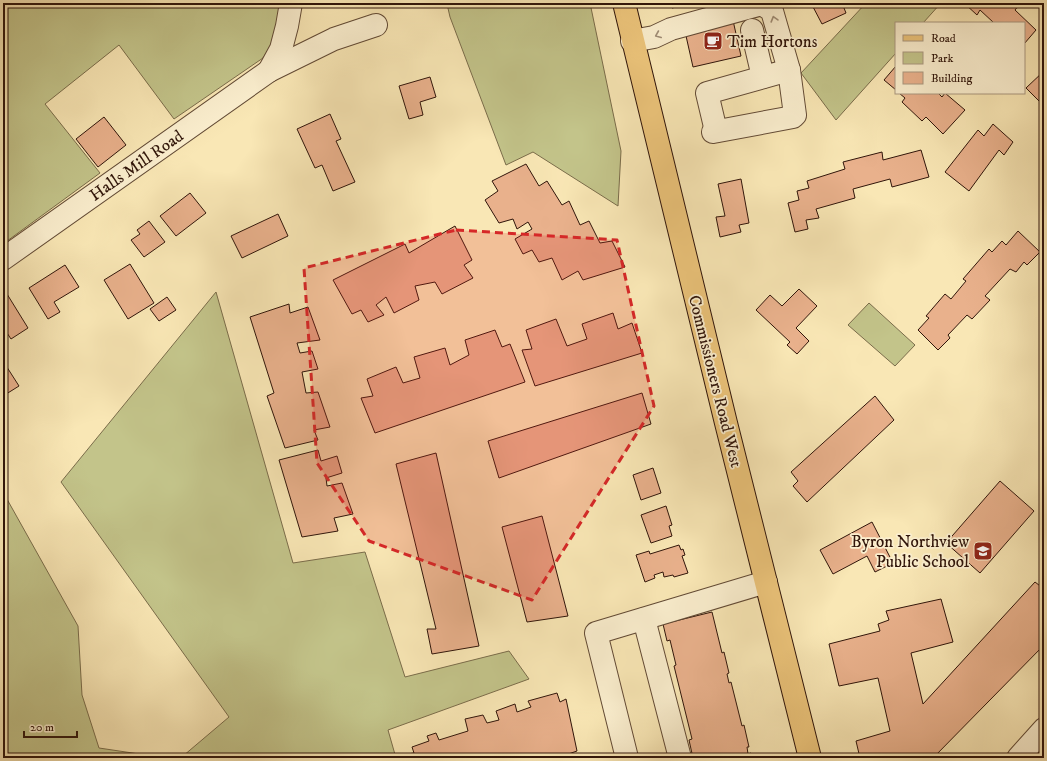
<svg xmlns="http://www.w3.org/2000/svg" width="1047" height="761" font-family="'IM FELL DW Pica',serif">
<rect width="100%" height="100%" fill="#f9e7b5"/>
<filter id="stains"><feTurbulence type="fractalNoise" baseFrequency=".005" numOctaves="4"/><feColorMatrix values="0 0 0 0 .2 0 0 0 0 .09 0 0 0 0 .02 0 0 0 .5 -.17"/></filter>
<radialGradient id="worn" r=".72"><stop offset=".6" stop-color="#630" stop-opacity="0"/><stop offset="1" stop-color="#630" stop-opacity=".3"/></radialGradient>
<g fill="#c3c48a" stroke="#7a6c4a">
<path d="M 3,3 L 280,3 L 275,39 L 263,58 L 174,119 L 119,45 L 45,104 L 100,173 L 3,244 Z"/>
<path d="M 457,3 L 590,3 L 621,151 L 618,206 L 533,152 L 506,165 L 450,17 L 447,4 Z"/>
<path d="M 866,3 L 941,3 L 923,23 L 896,23 L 896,53 L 836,120 L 801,73 Z"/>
<path d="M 216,292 L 293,563 L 365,552 L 405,677 L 509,651 L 529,679 L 388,730 L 396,758 L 3,758 L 3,492 L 78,626 L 82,695 L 99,748 L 146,755 L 183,756 L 229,717 L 61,482 Z"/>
<path d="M 869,303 L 915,345 L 895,366 L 848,325 Z"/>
</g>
<g fill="#e9b18c" stroke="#30150a">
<path d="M 671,3 L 694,3 L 672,8 Z"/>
<path d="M 811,3 L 842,3 L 846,13 L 822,24 Z"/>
<path d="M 964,3 L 1017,3 L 1019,5 L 1015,10 L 1036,30 L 1024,44 L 1024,23 L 994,23 L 980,10 L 977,15 Z"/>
<path d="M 732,16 L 741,56 L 693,67 L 684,27 Z"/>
<path d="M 1044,64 L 1044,106 L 1026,88 L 1044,71 L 1040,68 Z"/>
<path d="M 896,66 L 896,90 L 884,80 Z"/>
<path d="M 430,77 L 436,97 L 420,102 L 423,115 L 409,119 L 399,86 Z"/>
<path d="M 899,93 L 938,93 L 942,97 L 945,93 L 965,110 L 943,134 L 926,117 L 922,121 L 902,102 L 905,98 Z"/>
<path d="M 330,114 L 341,139 L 336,141 L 355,182 L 333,191 L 322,165 L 315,168 L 297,129 Z"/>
<path d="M 104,117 L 126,145 L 98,167 L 76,139 Z"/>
<path d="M 993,124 L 1013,142 L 1004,155 L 999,150 L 969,191 L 945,172 L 978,130 L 984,136 Z"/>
<path d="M 921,150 L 929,177 L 892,187 L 890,179 L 853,189 L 855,198 L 816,209 L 819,218 L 806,220 L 808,229 L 795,232 L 788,203 L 799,200 L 797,191 L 809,188 L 807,181 L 845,169 L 843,162 L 882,152 L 883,160 Z"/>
<path d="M 526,164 L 539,186 L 547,181 L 562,205 L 569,201 L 580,225 L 589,221 L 600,243 L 612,241 L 625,267 L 583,280 L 578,271 L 562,280 L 552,258 L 539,262 L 532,250 L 523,254 L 515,239 L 532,229 L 528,222 L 517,229 L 513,219 L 499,223 L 485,200 L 498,191 L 492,181 Z"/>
<path d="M 741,179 L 749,223 L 739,225 L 741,232 L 720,237 L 716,217 L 725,216 L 718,184 Z"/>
<path d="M 190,193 L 206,213 L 176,236 L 160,216 Z"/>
<path d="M 278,214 L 288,236 L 242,258 L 231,236 Z"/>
<path d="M 149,221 L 165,242 L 144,257 L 131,240 L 140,234 L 137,230 Z"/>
<path d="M 455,226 L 472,260 L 464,265 L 473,278 L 442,294 L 435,282 L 415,286 L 419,300 L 394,313 L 386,297 L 376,305 L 384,315 L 368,322 L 361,310 L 352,314 L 333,280 L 405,244 L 409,253 Z"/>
<path d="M 1018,231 L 1040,252 L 1027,265 L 1024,262 L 1016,272 L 1010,269 L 985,296 L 990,300 L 972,319 L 967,315 L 948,335 L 950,338 L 938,350 L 918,330 L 929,318 L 926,316 L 945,294 L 951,299 L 966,281 L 963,279 L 989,249 L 992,252 L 1002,241 L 1006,245 Z"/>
<path d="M 130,264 L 154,303 L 128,319 L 104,280 Z"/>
<path d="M 65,265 L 79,287 L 54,302 L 60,312 L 48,319 L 29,288 Z"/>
<path d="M 799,289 L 817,306 L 796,328 L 809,341 L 797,354 L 787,345 L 790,342 L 756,310 L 770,295 L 782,306 Z"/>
<path d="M 7,294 L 28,328 L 11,339 L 3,327 L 3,297 Z"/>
<path d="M 167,297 L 176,310 L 159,321 L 150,309 Z"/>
<path d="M 289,304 L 290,313 L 308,307 L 320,340 L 297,343 L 300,353 L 312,351 L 318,369 L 302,372 L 306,393 L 318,392 L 330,427 L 314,430 L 318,440 L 285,448 L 267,396 L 274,393 L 250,317 Z"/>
<path d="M 613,313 L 618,329 L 632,323 L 642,353 L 535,386 L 522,350 L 532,349 L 526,330 L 556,319 L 567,346 L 587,339 L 582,324 Z"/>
<path d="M 495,330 L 502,347 L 510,344 L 525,382 L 375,433 L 361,398 L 373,396 L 367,379 L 396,367 L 403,383 L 420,378 L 414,357 L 445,348 L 450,365 L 469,355 L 465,340 Z"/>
<path d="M 3,361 L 19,386 L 3,396 Z"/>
<path d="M 642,393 L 651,424 L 499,478 L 488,441 Z"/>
<path d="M 875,396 L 894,420 L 807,502 L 793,486 L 798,481 L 791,472 Z"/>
<path d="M 318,450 L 321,461 L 337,456 L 342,473 L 326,478 L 327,486 L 342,483 L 353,514 L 334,518 L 338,531 L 302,537 L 279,460 Z"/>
<path d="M 436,453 L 479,646 L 432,654 L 427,629 L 436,629 L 396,464 Z"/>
<path d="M 653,468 L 661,493 L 641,500 L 633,475 Z"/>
<path d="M 1000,481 L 1034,511 L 980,573 L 946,543 Z"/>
<path d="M 666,506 L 672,525 L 669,526 L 672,536 L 651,543 L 641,515 Z"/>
<path d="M 542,516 L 568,616 L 527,622 L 502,527 Z"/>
<path d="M 872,522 L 893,563 L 875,572 L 867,556 L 833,574 L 820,550 Z"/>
<path d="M 679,545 L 681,550 L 683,549 L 685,555 L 682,556 L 688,573 L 674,577 L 673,575 L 664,577 L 663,572 L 654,575 L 655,578 L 645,582 L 636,555 L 649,551 L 650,554 Z"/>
<path d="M 1035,582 L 1044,589 L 1044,645 L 933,758 L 860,758 L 856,741 L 890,731 L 878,678 L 839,686 L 829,644 L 880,631 L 878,624 L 889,620 L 886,611 L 941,599 L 953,642 L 911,653 L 923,704 Z"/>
<path d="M 712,612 L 722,653 L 724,652 L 729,673 L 727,674 L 729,683 L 731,682 L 742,726 L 744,725 L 749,747 L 747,747 L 748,754 L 751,753 L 752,758 L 693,758 L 689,740 L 692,739 L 674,666 L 676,665 L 670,640 L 667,641 L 663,624 Z"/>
<path d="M 557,693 L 560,702 L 566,699 L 577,751 L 557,758 L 408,758 L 407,754 L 414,753 L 412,747 L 429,741 L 427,736 L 436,733 L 439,740 L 468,731 L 465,719 L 483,715 L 487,723 L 499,720 L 496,711 L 515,704 L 517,712 L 531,707 L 528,701 Z"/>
</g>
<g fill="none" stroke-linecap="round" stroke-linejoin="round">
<defs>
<g id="minor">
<path d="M 752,30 L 763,77"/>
<path d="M 632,41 L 654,37 L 671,29 L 762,4 L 772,11 L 789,70 L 795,115 L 793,117 L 713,132"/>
<path d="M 269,71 L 281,49 L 287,26 L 291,3"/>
<path d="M 716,131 L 707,93 L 789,70"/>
<path d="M 3,259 L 269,71 L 334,39 L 376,25"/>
<path d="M 644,619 L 680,758"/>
<path d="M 627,758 L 596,633 L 766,582"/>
<path d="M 1018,758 L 1044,729"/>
</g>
<path id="major" d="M 624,3 L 726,423 L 810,758"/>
</defs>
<use href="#minor" stroke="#624a35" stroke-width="24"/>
<use href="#major" stroke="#30150a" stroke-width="24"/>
<use href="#minor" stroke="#fbefcf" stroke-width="22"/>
<use href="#major" stroke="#ecc47a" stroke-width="22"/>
</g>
<defs><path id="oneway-chevron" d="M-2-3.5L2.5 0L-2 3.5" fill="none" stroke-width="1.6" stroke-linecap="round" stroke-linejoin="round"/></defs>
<g stroke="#a08d76">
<use href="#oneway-chevron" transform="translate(774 19) rotate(-106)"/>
<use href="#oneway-chevron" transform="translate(658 35) rotate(157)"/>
</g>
<path fill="#d62828" fill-opacity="0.2" stroke="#d62828" stroke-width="3" stroke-dasharray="8 5" stroke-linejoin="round" d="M 456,230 L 617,240 L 654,406 L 532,600 L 369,541 L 317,463 L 304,268 Z"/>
<defs>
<symbol id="cafe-square" viewBox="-11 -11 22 22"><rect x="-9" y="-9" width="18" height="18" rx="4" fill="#8f2418" stroke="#fbefcf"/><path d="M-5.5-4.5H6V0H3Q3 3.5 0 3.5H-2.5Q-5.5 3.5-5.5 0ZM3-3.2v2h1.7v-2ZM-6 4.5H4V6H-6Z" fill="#fff"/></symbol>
<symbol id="school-square" viewBox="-11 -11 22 22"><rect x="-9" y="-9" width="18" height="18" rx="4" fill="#8f2418" stroke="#fbefcf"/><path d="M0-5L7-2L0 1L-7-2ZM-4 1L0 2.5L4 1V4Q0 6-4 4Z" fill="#fff"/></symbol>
</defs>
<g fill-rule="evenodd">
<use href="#cafe-square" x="702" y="30" width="22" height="22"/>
<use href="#school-square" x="972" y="540" width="22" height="22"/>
</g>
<g text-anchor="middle" stroke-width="3.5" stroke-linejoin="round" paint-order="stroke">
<g font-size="17" fill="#30150a" stroke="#fbefcf" text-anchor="start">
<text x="727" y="47">Tim Hortons</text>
<text x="969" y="547" text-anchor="end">Byron Northview<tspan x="969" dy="20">Public School</tspan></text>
</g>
<g font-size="17" fill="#30150a" stroke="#fbefcf">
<text transform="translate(136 165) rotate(-35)" y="6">Halls Mill Road</text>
<text transform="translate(716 381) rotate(76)" y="6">Commissioners Road West</text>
</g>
</g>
<rect width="1047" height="761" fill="none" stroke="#f9e7b5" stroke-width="16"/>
<rect x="4" y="4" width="1039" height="753" fill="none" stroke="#30150a" stroke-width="2"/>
<rect x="8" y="8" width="1031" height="745" fill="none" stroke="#30150a"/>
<rect x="895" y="22" width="130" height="72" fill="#fbefcf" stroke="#aa9880"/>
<rect x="903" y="35" width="20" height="6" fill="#ecc47a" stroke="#aa9880"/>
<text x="931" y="42" font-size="12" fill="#30150a">Road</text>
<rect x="903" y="52" width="20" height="12" fill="#c3c48a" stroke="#aa9880"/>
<text x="931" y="62" font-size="12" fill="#30150a">Park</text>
<rect x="903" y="72" width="20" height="12" fill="#e9b18c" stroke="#aa9880"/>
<text x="931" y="82" font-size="12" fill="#30150a">Building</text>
<path d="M24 731v6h53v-6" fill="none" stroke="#30150a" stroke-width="2"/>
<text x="30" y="731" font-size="12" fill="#30150a" stroke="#fbefcf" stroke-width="3" paint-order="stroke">20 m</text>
<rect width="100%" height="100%" filter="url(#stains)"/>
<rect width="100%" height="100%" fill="url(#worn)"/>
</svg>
